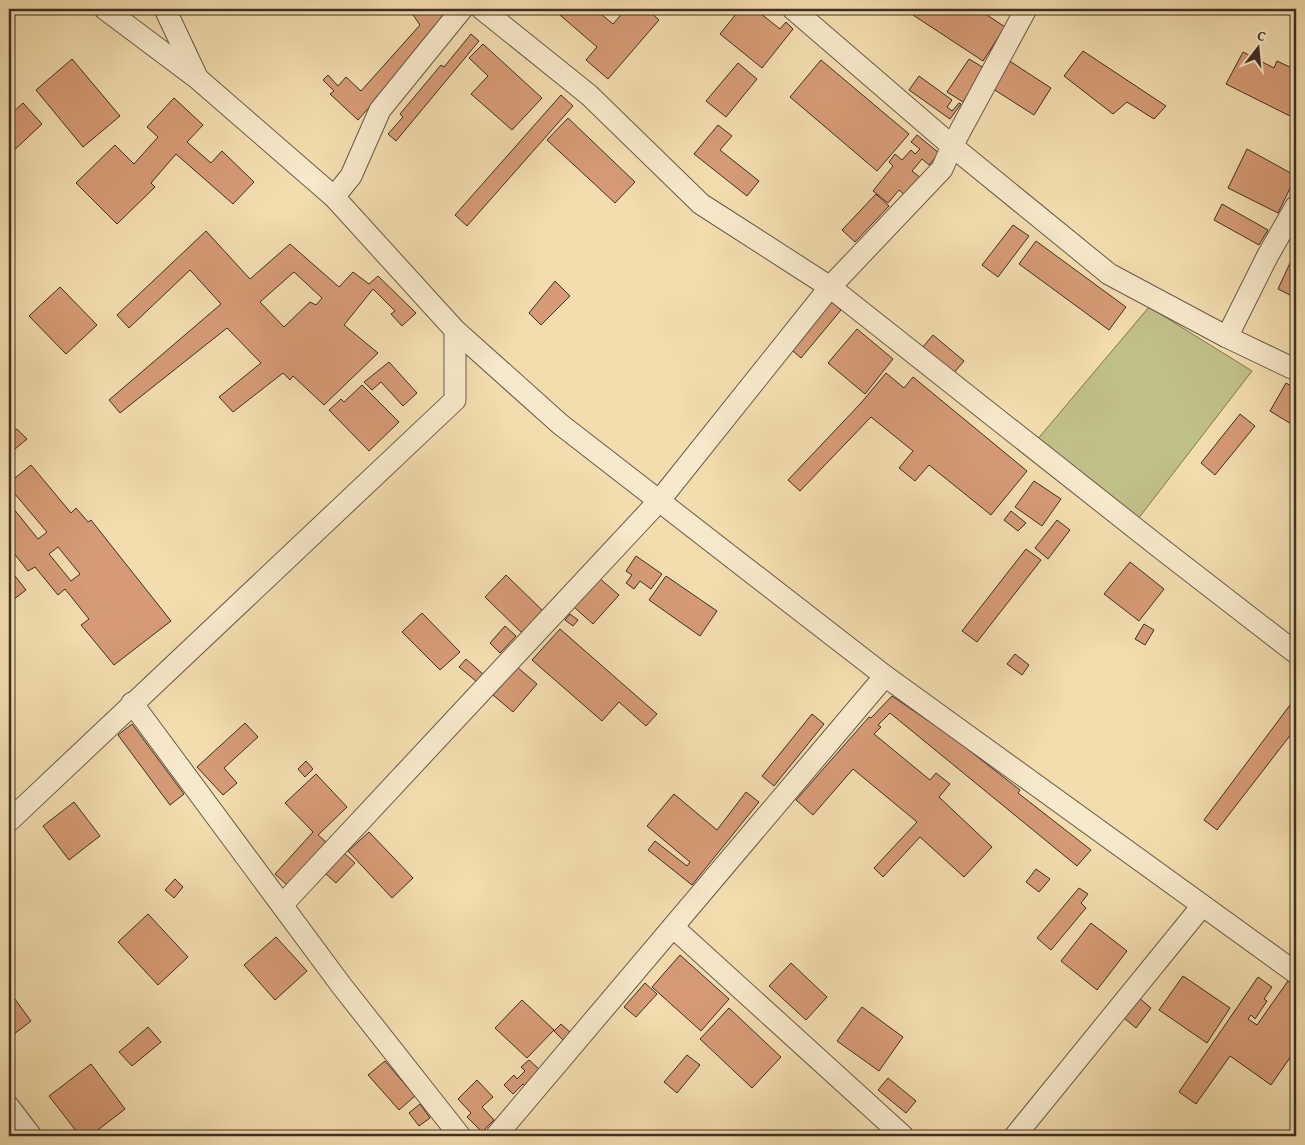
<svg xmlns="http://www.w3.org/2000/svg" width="1305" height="1145" font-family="'Gentium Book Plus',serif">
<rect width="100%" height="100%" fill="#f3ddaf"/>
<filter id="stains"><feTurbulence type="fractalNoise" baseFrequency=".004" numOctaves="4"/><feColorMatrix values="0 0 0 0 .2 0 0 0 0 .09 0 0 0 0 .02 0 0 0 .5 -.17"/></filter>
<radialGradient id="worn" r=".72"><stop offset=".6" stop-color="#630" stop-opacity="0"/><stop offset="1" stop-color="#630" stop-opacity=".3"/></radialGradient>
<path fill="#c0bf87" stroke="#7e7756" d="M 1149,307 L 1252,371 L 1138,519 L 1036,441 Z"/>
<g fill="#d69b76" stroke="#3d2f25" fill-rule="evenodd">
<path d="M 409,9 L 443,9 L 449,17 L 358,120 L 330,94 L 334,91 L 323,80 L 328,75 L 338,86 L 346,77 L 361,91 L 420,25 Z"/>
<path d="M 553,9 L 595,9 L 613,24 L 626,9 L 647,9 L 659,20 L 608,79 L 586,60 L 597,47 Z"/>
<path d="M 708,9 L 720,9 L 714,14 Z"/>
<path d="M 740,9 L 755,9 L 780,29 L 786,22 L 793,29 L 762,68 L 720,34 Z"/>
<path d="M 917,9 L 972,9 L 977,12 L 978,9 L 1005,27 L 983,61 L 913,15 Z"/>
<path d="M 471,34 L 479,41 L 396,141 L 388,134 L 403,117 L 400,114 L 441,65 L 444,67 Z"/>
<path d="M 483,44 L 542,98 L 512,130 L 471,94 L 488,76 L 469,58 Z"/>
<path d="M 1083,51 L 1166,106 L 1154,119 L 1127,102 L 1113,114 L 1064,76 Z"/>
<path d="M 1243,52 L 1274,68 L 1277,61 L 1296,70 L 1296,119 L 1226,84 Z"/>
<path d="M 72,59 L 120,116 L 83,147 L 36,90 Z"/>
<path d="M 969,59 L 984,68 L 963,102 L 947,92 Z"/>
<path d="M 821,60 L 909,134 L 877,171 L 790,97 Z"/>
<path d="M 1008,60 L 1051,88 L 1034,115 L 990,87 Z"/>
<path d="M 738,63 L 757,79 L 726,117 L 706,101 Z"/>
<path d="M 919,76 L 952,100 L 947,107 L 952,111 L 959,103 L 961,104 L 950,119 L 909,90 Z"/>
<path d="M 561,95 L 573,106 L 467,226 L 455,215 Z"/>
<path d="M 174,98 L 203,125 L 187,142 L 211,163 L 222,151 L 254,182 L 233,204 L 176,154 L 151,183 L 155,187 L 117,224 L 76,183 L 115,145 L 134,164 L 158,137 L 147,127 Z"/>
<path d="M 23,103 L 42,124 L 9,155 L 9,116 Z"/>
<path d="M 568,118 L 635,182 L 615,203 L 547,140 Z"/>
<path d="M 718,125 L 732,136 L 720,150 L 759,181 L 747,196 L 694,154 Z"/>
<path d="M 917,135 L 939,153 L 929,165 L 922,159 L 912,171 L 921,178 L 906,196 L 899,190 L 888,203 L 873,191 L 893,166 L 889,162 L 895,154 L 902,160 L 911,150 L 915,154 L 920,149 L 911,142 Z"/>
<path d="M 1247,149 L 1296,176 L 1278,213 L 1228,188 Z"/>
<path d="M 876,194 L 889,206 L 855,242 L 842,230 Z"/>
<path d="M 1222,204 L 1268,230 L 1259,245 L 1214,220 Z"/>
<path d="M 1013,225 L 1029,236 L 998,277 L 982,265 Z"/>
<path d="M 206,231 L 250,279 L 290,244 L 339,287 L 353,272 L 369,284 L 378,276 L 416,313 L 402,326 L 391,314 L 395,311 L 373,289 L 344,325 L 378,353 L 324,405 L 293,376 L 290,380 L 283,373 L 233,412 L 219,397 L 261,363 L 227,328 L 120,413 L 109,400 L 221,304 L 190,270 L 129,328 L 117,315 ZM 294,272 L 322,298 L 316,305 L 310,302 L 284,327 L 260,302 Z"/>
<path d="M 1036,241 L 1126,307 L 1109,330 L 1019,264 Z"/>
<path d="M 1296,250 L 1296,298 L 1278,289 Z"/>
<path d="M 555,281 L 570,296 L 541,325 L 529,313 Z"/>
<path d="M 60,287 L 97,325 L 66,354 L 29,316 Z"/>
<path d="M 827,298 L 841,310 L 801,358 L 786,345 Z"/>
<path d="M 857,329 L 893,359 L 865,394 L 828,363 Z"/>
<path d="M 933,335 L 964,361 L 953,374 L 922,348 Z"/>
<path d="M 389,362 L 417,393 L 403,406 L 381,382 L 372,390 L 364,382 Z"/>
<path d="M 886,373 L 904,388 L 913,377 L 1027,471 L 991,515 L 929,465 L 915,481 L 899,468 L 913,451 L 871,417 L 800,491 L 788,480 L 861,403 Z"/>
<path d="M 1286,383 L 1296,389 L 1296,427 L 1270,411 Z"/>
<path d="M 362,385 L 399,422 L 369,451 L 329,410 L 341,399 L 344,402 Z"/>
<path d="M 1240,414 L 1255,426 L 1215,475 L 1201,463 Z"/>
<path d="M 17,429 L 27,439 L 9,454 L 9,434 Z"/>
<path d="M 31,465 L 71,513 L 76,508 L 88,522 L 91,520 L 171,621 L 114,665 L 81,625 L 89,619 L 65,589 L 58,595 L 35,567 L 28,571 L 9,547 L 9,503 L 38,539 L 47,532 L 9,487 L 9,483 ZM 58,547 L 80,574 L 71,581 L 49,554 Z"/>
<path d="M 1034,481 L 1061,499 L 1042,526 L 1015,507 Z"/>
<path d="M 1011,511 L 1026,523 L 1018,531 L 1004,520 Z"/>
<path d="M 1057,520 L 1070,530 L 1048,559 L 1035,548 Z"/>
<path d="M 1026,549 L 1041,560 L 977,642 L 962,631 Z"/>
<path d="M 636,556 L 662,574 L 651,589 L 640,581 L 634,589 L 626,583 L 632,575 L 626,571 Z"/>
<path d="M 1130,562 L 1164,589 L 1139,621 L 1104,594 Z"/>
<path d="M 506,575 L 545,613 L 524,635 L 485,597 Z"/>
<path d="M 15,576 L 26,590 L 9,603 L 9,581 Z"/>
<path d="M 666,576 L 717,611 L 700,636 L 649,600 Z"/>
<path d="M 599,578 L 619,595 L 593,624 L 574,607 Z"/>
<path d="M 422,613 L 460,652 L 440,670 L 402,632 Z"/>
<path d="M 570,614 L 578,620 L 573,626 L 565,620 Z"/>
<path d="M 1144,624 L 1154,630 L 1145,645 L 1135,639 Z"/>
<path d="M 505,626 L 516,636 L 500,653 L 490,643 Z"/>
<path d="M 560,629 L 657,714 L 646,726 L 619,702 L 602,721 L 532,660 Z"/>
<path d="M 1015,654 L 1029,665 L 1022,675 L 1007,664 Z"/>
<path d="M 466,659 L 484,675 L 477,682 L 459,667 Z"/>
<path d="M 517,667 L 537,684 L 513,712 L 493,695 Z"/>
<path d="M 892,696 L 933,724 L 934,723 L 1020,790 L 1018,793 L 1091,850 L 1077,866 L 890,713 L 878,725 L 881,727 L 874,734 L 930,780 L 936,773 L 950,784 L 939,797 L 992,847 L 964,877 L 920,837 L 883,877 L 874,868 L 917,822 L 853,769 L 813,815 L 796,800 L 869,717 L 871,718 Z"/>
<path d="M 1296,697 L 1296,737 L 1292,733 L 1217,830 L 1204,820 Z"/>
<path d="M 812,714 L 824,724 L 774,786 L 762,776 Z"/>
<path d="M 245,723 L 258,737 L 224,768 L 237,783 L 223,795 L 197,767 Z"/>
<path d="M 132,724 L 184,794 L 170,805 L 118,735 Z"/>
<path d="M 306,761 L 313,769 L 305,777 L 298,769 Z"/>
<path d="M 316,774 L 347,807 L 318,835 L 326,842 L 288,886 L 275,874 L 313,832 L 285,803 Z"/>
<path d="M 746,792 L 759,802 L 692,885 L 648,850 L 655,841 L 687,866 L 690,862 L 647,826 L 674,794 L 717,830 Z"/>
<path d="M 74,802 L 100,836 L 69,860 L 43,826 Z"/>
<path d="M 369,832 L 413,878 L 392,898 L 348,851 Z"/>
<path d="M 344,853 L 355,863 L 336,883 L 326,874 Z"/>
<path d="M 1036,869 L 1050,879 L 1039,892 L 1026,882 Z"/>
<path d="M 175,879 L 183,887 L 174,898 L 165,890 Z"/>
<path d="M 1079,888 L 1088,894 L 1081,903 L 1086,908 L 1051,950 L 1037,938 Z"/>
<path d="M 148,914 L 188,957 L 158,985 L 118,942 Z"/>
<path d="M 1091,923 L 1127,951 L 1097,990 L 1061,961 Z"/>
<path d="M 276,937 L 307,971 L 275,1000 L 244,965 Z"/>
<path d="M 680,955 L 729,999 L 701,1031 L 652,987 Z"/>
<path d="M 791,963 L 827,997 L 806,1020 L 769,986 Z"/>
<path d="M 1183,976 L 1230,1008 L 1207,1043 L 1159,1010 Z"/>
<path d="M 1258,977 L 1272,987 L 1264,999 L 1267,1001 L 1255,1019 L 1251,1015 L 1248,1019 L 1257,1025 L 1288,981 L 1296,987 L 1296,1049 L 1271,1085 L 1230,1056 L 1196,1104 L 1179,1092 Z"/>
<path d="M 645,983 L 657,994 L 636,1017 L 624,1007 Z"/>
<path d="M 9,991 L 31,1021 L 9,1038 Z"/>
<path d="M 1139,998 L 1151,1008 L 1136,1028 L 1124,1018 Z"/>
<path d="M 522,1000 L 554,1030 L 527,1058 L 495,1028 Z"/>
<path d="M 862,1007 L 903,1037 L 879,1071 L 837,1041 Z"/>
<path d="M 729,1008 L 781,1057 L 752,1088 L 700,1039 Z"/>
<path d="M 561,1024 L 571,1033 L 564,1041 L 554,1031 Z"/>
<path d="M 148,1027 L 161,1042 L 132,1066 L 119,1052 Z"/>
<path d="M 687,1055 L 700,1065 L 677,1093 L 664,1082 Z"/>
<path d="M 529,1060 L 539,1069 L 525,1086 L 523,1084 L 513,1094 L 504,1085 L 514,1075 L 517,1079 L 525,1071 L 521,1067 Z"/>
<path d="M 385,1061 L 415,1096 L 399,1110 L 368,1075 Z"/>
<path d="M 91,1064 L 125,1109 L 90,1136 L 80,1136 L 49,1096 Z"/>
<path d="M 888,1078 L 916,1101 L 906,1113 L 878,1090 Z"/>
<path d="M 477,1080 L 493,1097 L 482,1107 L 494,1120 L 482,1132 L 467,1117 L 471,1113 L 458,1099 Z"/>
<path d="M 420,1104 L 430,1118 L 419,1126 L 409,1113 Z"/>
<path d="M 378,1131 L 383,1136 L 373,1136 Z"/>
</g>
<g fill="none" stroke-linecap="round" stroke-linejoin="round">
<defs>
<g id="street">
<path d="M 165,9 L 196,75"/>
<path d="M 482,9 L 589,95 L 701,204 L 830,287 L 1159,547 L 1296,653"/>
<path d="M 793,9 L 952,146 L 1109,274 L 1227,337 L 1296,370"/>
<path d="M 334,197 L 351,176 L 380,110 L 462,9"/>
<path d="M 455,330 L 560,424 L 885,676 L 1296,973"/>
<path d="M 1227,337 L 1267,257 L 1296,206"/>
<path d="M 132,703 L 341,985 L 460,1136"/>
<path d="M 9,821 L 455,400 L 455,330 L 334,197 L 197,78 L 105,9"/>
<path d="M 282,905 L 659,501 L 830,287 L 942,169 L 952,146 L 1026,9"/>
<path d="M 673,927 L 903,1136"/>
<path d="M 9,1107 L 31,1136"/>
<path d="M 496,1136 L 885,676"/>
<path d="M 1015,1136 L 1202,906"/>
</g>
</defs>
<use href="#street" stroke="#6a5a48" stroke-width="23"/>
<use href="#street" stroke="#f7e9cb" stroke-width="21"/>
</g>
<rect width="1305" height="1145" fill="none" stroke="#f3ddaf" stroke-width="30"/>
<rect x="10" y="10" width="1285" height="1125" fill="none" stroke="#3d2f25" stroke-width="2.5"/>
<rect x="15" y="15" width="1275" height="1115" fill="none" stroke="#3d2f25"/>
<g transform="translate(1258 48) rotate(16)" stroke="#f7e9cb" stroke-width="4" paint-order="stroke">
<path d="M0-4L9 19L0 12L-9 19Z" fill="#3d2f25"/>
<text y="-8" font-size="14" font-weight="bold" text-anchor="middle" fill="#3d2f25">С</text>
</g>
<rect width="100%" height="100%" filter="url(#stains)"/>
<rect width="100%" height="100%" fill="url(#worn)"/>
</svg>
